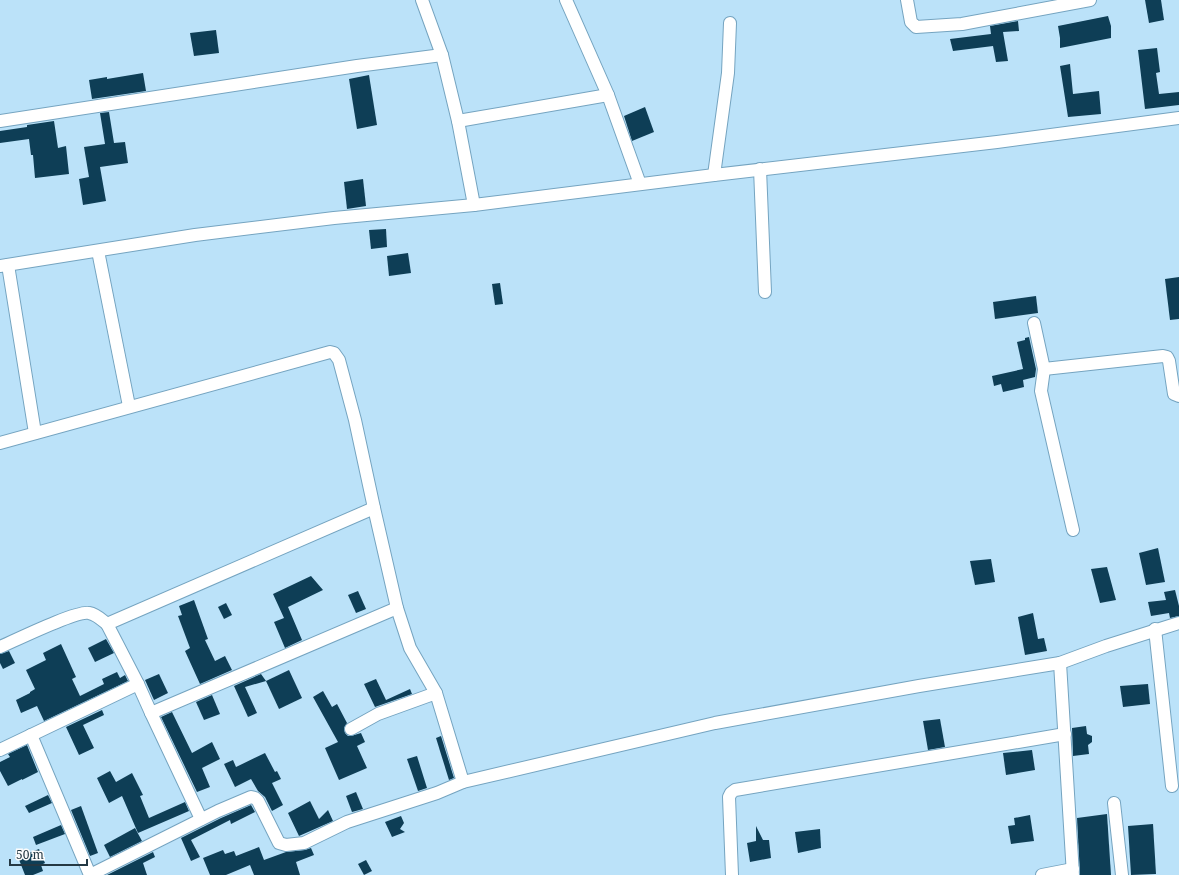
<svg xmlns="http://www.w3.org/2000/svg" width="1179" height="875" font-family="'Noto Serif',serif">
<rect width="100%" height="100%" fill="#bbe2f9"/>
<g fill="#0e3e56">
<path d="M 1145,0 L 1161,0 L 1164,20 L 1149,23 Z"/>
<path d="M 1108,16 L 1111,26 L 1111,38 L 1060,48 L 1060,38 L 1058,26 Z"/>
<path d="M 1018,21 L 1019,31 L 1003,32 L 1008,61 L 996,62 L 993,46 L 953,51 L 950,39 L 991,34 L 990,26 Z"/>
<path d="M 216,30 L 219,53 L 194,56 L 190,33 Z"/>
<path d="M 1157,48 L 1160,72 L 1156,73 L 1159,94 L 1179,92 L 1179,105 L 1145,109 L 1138,50 Z"/>
<path d="M 1070,64 L 1073,94 L 1099,91 L 1101,114 L 1068,117 L 1060,66 Z"/>
<path d="M 143,73 L 146,91 L 92,99 L 89,80 L 107,77 L 107,79 Z"/>
<path d="M 369,75 L 377,125 L 357,129 L 349,79 Z"/>
<path d="M 645,107 L 654,132 L 632,141 L 624,116 Z"/>
<path d="M 109,112 L 114,143 L 125,142 L 128,163 L 100,167 L 106,201 L 83,205 L 79,179 L 89,177 L 84,147 L 105,144 L 100,113 Z"/>
<path d="M 54,121 L 58,148 L 66,146 L 69,174 L 35,178 L 33,155 L 31,155 L 29,139 L 0,143 L 0,131 L 27,127 L 27,125 Z"/>
<path d="M 363,179 L 366,206 L 347,209 L 344,182 Z"/>
<path d="M 386,229 L 387,247 L 371,249 L 369,230 Z"/>
<path d="M 408,253 L 411,273 L 389,276 L 387,256 Z"/>
<path d="M 1179,277 L 1179,319 L 1170,320 L 1165,279 Z"/>
<path d="M 500,283 L 503,304 L 495,305 L 492,284 Z"/>
<path d="M 1036,296 L 1038,313 L 995,319 L 993,302 Z"/>
<path d="M 1029,337 L 1036,369 L 1035,377 L 1023,380 L 1024,387 L 1003,392 L 1001,384 L 994,386 L 992,376 L 1023,369 L 1017,342 L 1025,340 L 1025,338 Z"/>
<path d="M 1158,548 L 1165,582 L 1146,585 L 1139,553 Z"/>
<path d="M 991,559 L 995,582 L 975,585 L 970,561 Z"/>
<path d="M 1107,567 L 1116,600 L 1100,603 L 1091,569 Z"/>
<path d="M 311,576 L 323,590 L 288,607 L 302,640 L 285,648 L 274,622 L 284,618 L 273,594 Z"/>
<path d="M 1175,590 L 1179,606 L 1179,616 L 1170,618 L 1169,613 L 1151,616 L 1148,602 L 1166,600 L 1164,592 Z"/>
<path d="M 358,591 L 366,609 L 356,613 L 348,595 Z"/>
<path d="M 194,600 L 208,639 L 205,640 L 215,661 L 225,656 L 232,670 L 200,684 L 185,651 L 190,648 L 178,616 L 182,615 L 179,606 Z"/>
<path d="M 226,603 L 232,615 L 224,619 L 218,607 Z"/>
<path d="M 1033,613 L 1038,639 L 1044,638 L 1047,651 L 1025,655 L 1018,617 Z"/>
<path d="M 106,639 L 114,653 L 95,662 L 88,648 Z"/>
<path d="M 61,644 L 76,677 L 72,679 L 80,696 L 104,684 L 102,679 L 117,672 L 120,678 L 125,675 L 128,681 L 44,721 L 37,706 L 21,713 L 16,700 L 30,693 L 30,692 L 35,689 L 26,670 L 46,660 L 43,653 Z"/>
<path d="M 9,651 L 15,663 L 3,669 L 0,663 L 0,654 Z"/>
<path d="M 289,670 L 302,698 L 279,709 L 266,681 Z"/>
<path d="M 159,674 L 168,693 L 154,700 L 145,680 Z"/>
<path d="M 261,674 L 266,681 L 245,687 L 257,713 L 248,717 L 234,686 Z"/>
<path d="M 376,679 L 386,700 L 410,689 L 412,694 L 375,707 L 364,684 Z"/>
<path d="M 1148,684 L 1150,704 L 1123,707 L 1120,686 Z"/>
<path d="M 323,691 L 332,707 L 337,704 L 347,723 L 344,728 L 345,733 L 348,736 L 351,736 L 361,733 L 365,742 L 357,746 L 367,768 L 339,780 L 325,748 L 338,742 L 313,697 Z"/>
<path d="M 212,695 L 220,714 L 204,720 L 196,702 Z"/>
<path d="M 102,710 L 104,715 L 83,725 L 94,748 L 79,755 L 66,727 Z"/>
<path d="M 172,712 L 192,753 L 212,742 L 220,759 L 202,768 L 210,787 L 197,792 L 161,717 Z"/>
<path d="M 940,719 L 945,747 L 928,750 L 923,721 Z"/>
<path d="M 1086,726 L 1087,734 L 1092,736 L 1092,742 L 1088,745 L 1089,754 L 1073,756 L 1072,728 Z"/>
<path d="M 441,736 L 454,778 L 449,780 L 436,738 Z"/>
<path d="M 27,745 L 38,772 L 22,780 L 22,779 L 8,786 L 0,771 L 0,762 L 10,757 L 8,754 Z"/>
<path d="M 1032,750 L 1035,770 L 1006,775 L 1003,753 Z"/>
<path d="M 265,753 L 275,772 L 277,771 L 281,779 L 272,783 L 283,805 L 272,811 L 265,797 L 258,791 L 251,779 L 235,787 L 224,764 L 233,760 L 236,767 Z"/>
<path d="M 417,756 L 427,788 L 418,791 L 407,759 Z"/>
<path d="M 110,771 L 116,782 L 132,773 L 143,795 L 140,796 L 149,818 L 185,802 L 189,811 L 138,833 L 122,796 L 109,803 L 97,778 Z"/>
<path d="M 356,792 L 363,809 L 352,812 L 346,796 Z"/>
<path d="M 48,795 L 52,803 L 29,813 L 25,806 Z"/>
<path d="M 310,801 L 319,819 L 328,810 L 333,821 L 299,836 L 288,813 Z"/>
<path d="M 251,805 L 255,812 L 231,824 L 230,820 L 191,840 L 200,857 L 191,861 L 181,838 L 221,818 Z"/>
<path d="M 81,806 L 98,853 L 90,856 L 71,810 Z"/>
<path d="M 1107,814 L 1111,875 L 1080,875 L 1077,818 Z"/>
<path d="M 1030,815 L 1034,841 L 1011,844 L 1008,826 L 1015,825 L 1014,818 Z"/>
<path d="M 401,816 L 404,823 L 400,829 L 405,832 L 392,837 L 385,822 Z"/>
<path d="M 1153,824 L 1156,874 L 1131,875 L 1128,826 Z"/>
<path d="M 61,825 L 65,834 L 36,845 L 33,837 Z"/>
<path d="M 756,826 L 763,840 L 769,840 L 771,858 L 750,862 L 747,843 L 756,841 Z"/>
<path d="M 135,828 L 142,841 L 110,857 L 104,845 Z"/>
<path d="M 820,829 L 821,848 L 798,853 L 795,832 Z"/>
<path d="M 259,847 L 264,860 L 286,852 L 305,850 L 311,848 L 314,855 L 296,862 L 300,875 L 254,875 L 250,865 L 226,875 L 210,875 L 203,858 L 223,850 L 225,854 L 234,851 L 236,856 Z"/>
<path d="M 39,849 L 45,863 L 41,865 L 43,871 L 33,875 L 25,875 L 18,857 Z"/>
<path d="M 153,852 L 155,857 L 143,863 L 147,875 L 107,875 Z"/>
<path d="M 366,860 L 372,871 L 364,875 L 358,864 Z"/>
</g>
<g fill="none" stroke-linecap="round" stroke-linejoin="round">
<defs>
<g id="minor">
<path d="M 422,0 L 442,55 L 458,121 L 474,205"/>
<path d="M 566,0 L 608,95 L 640,184"/>
<path d="M 907,0 L 911,22 L 916,27 L 962,24 L 1090,0"/>
<path d="M 0,121 L 357,66 L 442,55"/>
<path d="M 458,121 L 608,95"/>
<path d="M 760,169 L 765,292"/>
<path d="M 714,175 L 728,73 L 730,23"/>
<path d="M 98,251 L 129,406"/>
<path d="M 8,265 L 35,433"/>
<path d="M 0,266 L 195,235 L 334,218 L 474,205 L 714,175 L 997,142 L 1179,118"/>
<path d="M 1034,323 L 1044,369 L 1163,356 L 1167,357 L 1169,361 L 1174,394 L 1179,396"/>
<path d="M 1044,369 L 1041,391 L 1073,530"/>
<path d="M 0,443 L 330,352 L 334,353 L 339,360 L 355,420 L 374,508 L 107,624 L 138,684 L 0,750"/>
<path d="M 397,608 L 410,648 L 436,693"/>
<path d="M 1155,629 L 1172,786"/>
<path d="M 0,647 C 14,641 77,610 89,613 C 96,614 102,620 107,624"/>
<path d="M 1060,663 L 1073,875"/>
<path d="M 138,684 L 151,713 L 397,608 L 374,508"/>
<path d="M 151,713 L 201,819"/>
<path d="M 351,729 L 378,714 L 436,693 L 463,782"/>
<path d="M 31,735 L 90,875"/>
<path d="M 1114,803 L 1122,875"/>
<path d="M 90,875 L 218,811 L 251,797 L 255,798 L 258,801 L 279,843 L 286,845 L 304,843 L 347,822 L 437,793 L 463,782 L 715,723 L 919,686 L 1060,663 L 1106,646 L 1179,623"/>
<path d="M 732,875 L 729,797 L 731,793 L 735,790 L 1065,734"/>
<path d="M 1042,875 L 1073,869"/>
</g>
</defs>
<use href="#minor" stroke="#75a4c0" stroke-width="14"/>
<use href="#minor" stroke="#fff" stroke-width="12"/>
</g>
<path d="M10 859v6h77v-6" fill="none" stroke="#243843" stroke-width="2"/>
<text x="16" y="859" font-size="12" fill="#243843" stroke="#fcfcfc" stroke-width="3" paint-order="stroke">50 m</text>
</svg>
